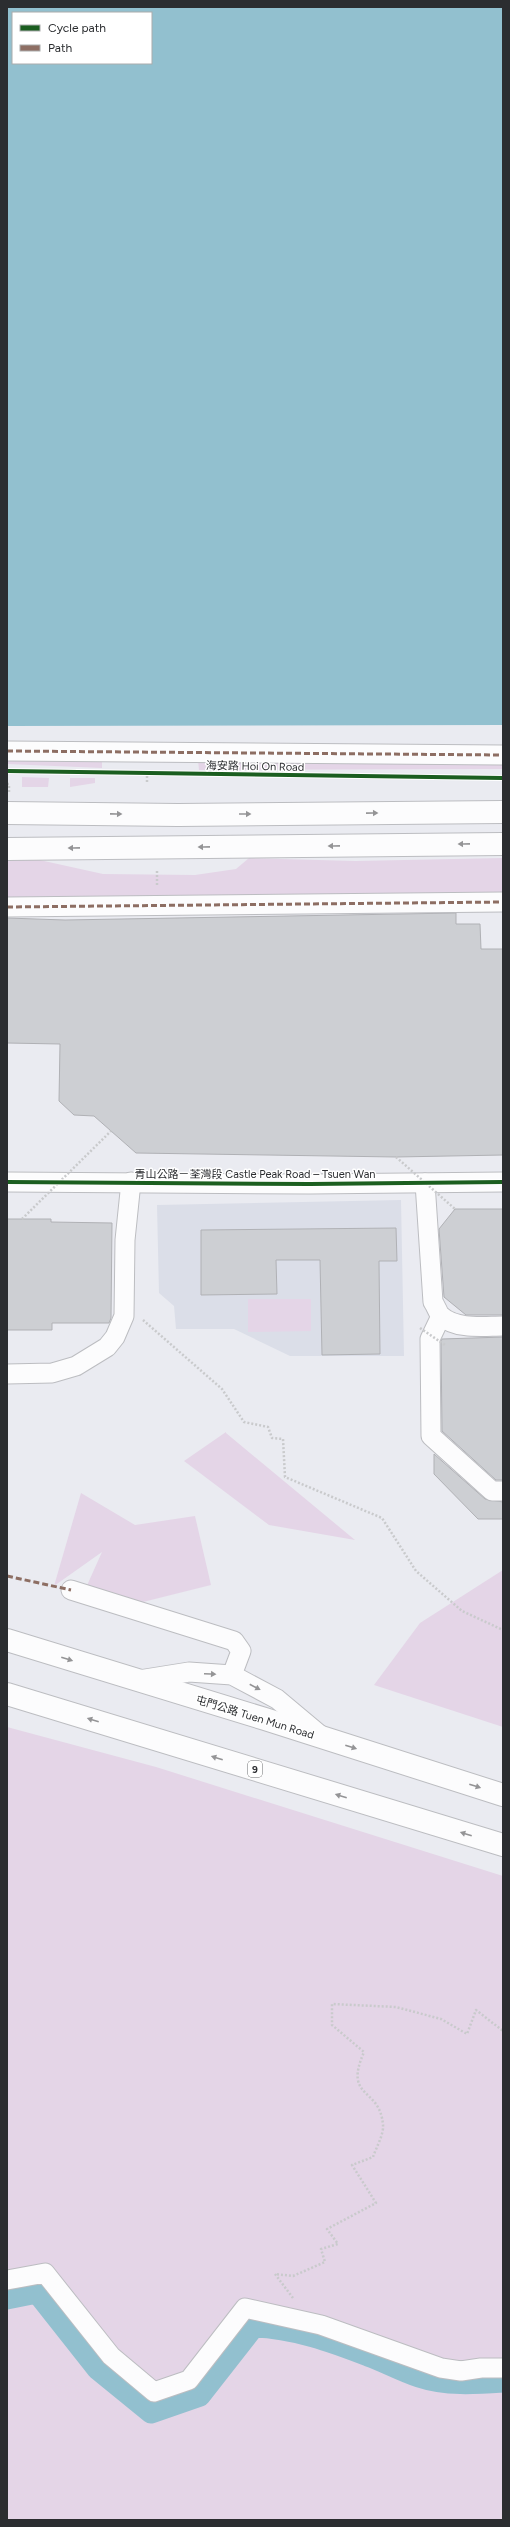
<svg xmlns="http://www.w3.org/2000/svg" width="510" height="2527" font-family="Figtree,'Noto Sans TC',sans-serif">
<rect width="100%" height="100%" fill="#eaebf1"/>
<path fill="#dbdee8" d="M 401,1200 L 404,1356 L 290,1356 L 234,1329 L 176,1329 L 174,1306 L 159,1293 L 157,1205 Z"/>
<g fill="#e4d5e7">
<path d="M 7,755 L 102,757 L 102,768 L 7,764 Z"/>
<path d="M 217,759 L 224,763 L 503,759 L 503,769 L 199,770 L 198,760 Z"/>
<path d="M 22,777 L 49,778 L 48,787 L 22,787 Z"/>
<path d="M 70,778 L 95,778 L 95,783 L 70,787 Z"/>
<path d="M 249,858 L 355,861 L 503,858 L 503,893 L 7,897 L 7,859 L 35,859 L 103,874 L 195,875 L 236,869 Z"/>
<path d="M 248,1299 L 311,1299 L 311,1331 L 248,1332 Z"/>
<path d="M 226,1432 L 226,1433 L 355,1540 L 269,1525 L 184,1461 Z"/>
<path d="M 81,1493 L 135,1525 L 195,1516 L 211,1585 L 111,1610 L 80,1601 L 102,1552 L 54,1586 Z"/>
<path d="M 503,1570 L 503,1727 L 374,1685 L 420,1623 Z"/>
<path d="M 7,1727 L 156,1767 L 503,1876 L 503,2520 L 7,2520 Z"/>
</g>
<path fill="#92c0cf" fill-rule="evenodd" d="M 7,7 L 503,7 L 503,725 L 7,726 ZM 13,13 L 151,13 L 151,63 L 13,63 Z"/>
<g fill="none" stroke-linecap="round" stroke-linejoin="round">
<path stroke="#92c0cf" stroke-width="21" d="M 7,2299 L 37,2293 L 97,2369 L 151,2413 L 200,2396 L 254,2327 C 293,2328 332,2342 368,2356 C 385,2362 401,2371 419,2377 C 446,2386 475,2384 503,2382"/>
</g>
<g fill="#cdcfd3" stroke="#b0b1b5">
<path d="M 456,913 L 456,924 L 480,924 L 481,949 L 503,949 L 503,1155 L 396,1157 L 136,1153 L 94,1116 L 74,1115 L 59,1101 L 60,1044 L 7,1043 L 7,918 L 65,920 Z"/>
<path d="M 455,1209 L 503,1209 L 503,1315 L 466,1315 L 444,1297 L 439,1229 Z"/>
<path d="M 7,1219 L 51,1219 L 51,1222 L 112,1223 L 111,1318 L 109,1323 L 52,1323 L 52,1330 L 7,1330 Z"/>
<path d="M 396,1228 L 397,1261 L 379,1261 L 380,1354 L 322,1355 L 320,1260 L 276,1260 L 277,1294 L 201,1295 L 201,1230 Z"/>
<path d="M 503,1337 L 503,1480 L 496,1480 L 442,1431 L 441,1341 L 442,1339 Z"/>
<path d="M 434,1454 L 485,1499 L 503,1502 L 503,1519 L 478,1519 L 434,1474 Z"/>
</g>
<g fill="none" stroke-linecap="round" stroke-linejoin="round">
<defs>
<g id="minor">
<path d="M 7,751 L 503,755"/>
<path d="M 7,907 L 503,902"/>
<path d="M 7,1182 L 310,1184 L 503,1182"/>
<path d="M 425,1183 L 433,1302 C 436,1306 438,1313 441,1316 C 457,1330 484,1326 503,1326"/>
<path d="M 441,1316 L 430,1339 L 431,1436 L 492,1491 L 503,1491"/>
<path d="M 7,1374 L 52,1373 L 76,1366 L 107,1347 L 115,1337 L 124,1316 L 125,1240 L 131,1182"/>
<path d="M 71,1590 L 234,1641 L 241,1651 L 232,1675"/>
<path d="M 139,1680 L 189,1672 L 232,1675 L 277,1699 L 320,1735"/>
<path d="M 7,2280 L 45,2273 L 111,2356 L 154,2392 L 189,2380 L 245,2308 L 321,2325 L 441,2368 L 461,2371 L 481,2368 L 503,2368"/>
</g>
<g id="major">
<path d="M 7,813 L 178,815 L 503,812"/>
<path d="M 7,849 L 503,844"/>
</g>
<g id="highway">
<path d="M 7,1640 L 265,1719 L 503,1795"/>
<path d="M 7,1694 L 503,1845"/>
</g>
</defs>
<use href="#minor" stroke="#bcbdc1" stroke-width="21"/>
<use href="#major" stroke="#bcbdc1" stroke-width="24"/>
<use href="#highway" stroke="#bcbdc1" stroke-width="24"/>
<g stroke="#c9cacc" stroke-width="2.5" stroke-dasharray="2 2" stroke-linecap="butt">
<path d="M 147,782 L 147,771"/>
<path d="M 7,784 L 9,784 L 9,792"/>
<path d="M 157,871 L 157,887"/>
<path d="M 143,1320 L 222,1389 L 244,1422 L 268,1427 L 272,1438 L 283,1439 L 285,1477 L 382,1518 L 416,1571 L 462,1611 L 503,1630"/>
<path d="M 293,2298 L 275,2274 L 293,2276 L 325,2262 L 321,2249 L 338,2244 L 327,2229 L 376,2203 L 352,2165 L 373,2157 C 376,2148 384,2134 383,2125 C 380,2086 343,2100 364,2052 L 332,2025 L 332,2004 L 396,2007 L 441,2019 L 467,2034 L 476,2010 L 503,2031"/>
</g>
<use href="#minor" stroke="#fcfcfd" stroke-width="19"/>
<use href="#major" stroke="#fcfcfd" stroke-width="22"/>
<use href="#highway" stroke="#fcfcfd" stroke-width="22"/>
<g stroke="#c9cacc" stroke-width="2.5" stroke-dasharray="2 2" stroke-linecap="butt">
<path d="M 396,1157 L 455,1209"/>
<path d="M 22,1219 L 111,1131"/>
<path d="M 420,1328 L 445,1345"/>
</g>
<g stroke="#8d6e63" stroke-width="3" stroke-dasharray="6 3" stroke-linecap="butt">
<path d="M 7,751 L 503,755"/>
<path d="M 7,907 L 503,902"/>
<path d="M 7,1576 L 71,1590"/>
</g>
<defs>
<g id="cycleway">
<path d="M 7,771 L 503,778"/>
<path d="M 7,1182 L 310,1184 L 503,1182"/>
</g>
</defs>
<use href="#cycleway" stroke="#fff" stroke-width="6"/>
<use href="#cycleway" stroke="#1b5e20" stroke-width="4"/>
</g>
<defs><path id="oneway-solid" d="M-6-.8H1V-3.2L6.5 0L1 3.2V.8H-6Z"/></defs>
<g fill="#949496">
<use href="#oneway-solid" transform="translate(372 813) rotate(-1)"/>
<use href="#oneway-solid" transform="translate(116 814) rotate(1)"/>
<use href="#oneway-solid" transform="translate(245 814)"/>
<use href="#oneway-solid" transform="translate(464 844) rotate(179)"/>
<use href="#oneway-solid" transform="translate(334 846) rotate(179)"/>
<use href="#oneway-solid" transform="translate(204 847) rotate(179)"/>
<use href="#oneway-solid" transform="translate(74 848) rotate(179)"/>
<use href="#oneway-solid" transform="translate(67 1659) rotate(17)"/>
<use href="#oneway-solid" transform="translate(210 1674) rotate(3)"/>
<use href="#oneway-solid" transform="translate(255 1687) rotate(28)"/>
<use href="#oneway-solid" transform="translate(93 1720) rotate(-163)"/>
<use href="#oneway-solid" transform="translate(351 1747) rotate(18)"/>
<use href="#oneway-solid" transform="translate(217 1758) rotate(-163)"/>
<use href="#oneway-solid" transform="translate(475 1786) rotate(18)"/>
<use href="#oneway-solid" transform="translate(341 1796) rotate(-163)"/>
<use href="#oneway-solid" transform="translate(466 1834) rotate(-163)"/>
</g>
<g text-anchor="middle" stroke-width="3" stroke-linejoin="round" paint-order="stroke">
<rect fill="#fff" stroke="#6b6c6e" stroke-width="1" x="248" y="1761" width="14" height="16" rx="3"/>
<g font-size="10" font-weight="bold" fill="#2b2d30">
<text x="255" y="1773">9</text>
</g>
<g font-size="11" fill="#2b2d30" stroke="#fff">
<text transform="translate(255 766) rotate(1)" y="4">海安路 Hoi On Road</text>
<text x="255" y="1178">青山公路－荃灣段 Castle Peak Road – Tsuen Wan</text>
<text transform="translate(255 1717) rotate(17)" y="4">屯門公路 Tuen Mun Road</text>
</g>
</g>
<rect width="510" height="2527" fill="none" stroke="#2b2d30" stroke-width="16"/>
<rect x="12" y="12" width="140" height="52" fill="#ffffff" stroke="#aaabac"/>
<rect x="20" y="25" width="20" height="6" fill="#1b5e20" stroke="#aaabac"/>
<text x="48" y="32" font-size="12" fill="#2b2d30">Cycle path</text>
<rect x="20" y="45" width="20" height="6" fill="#8d6e63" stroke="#aaabac"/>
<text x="48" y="52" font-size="12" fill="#2b2d30">Path</text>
</svg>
